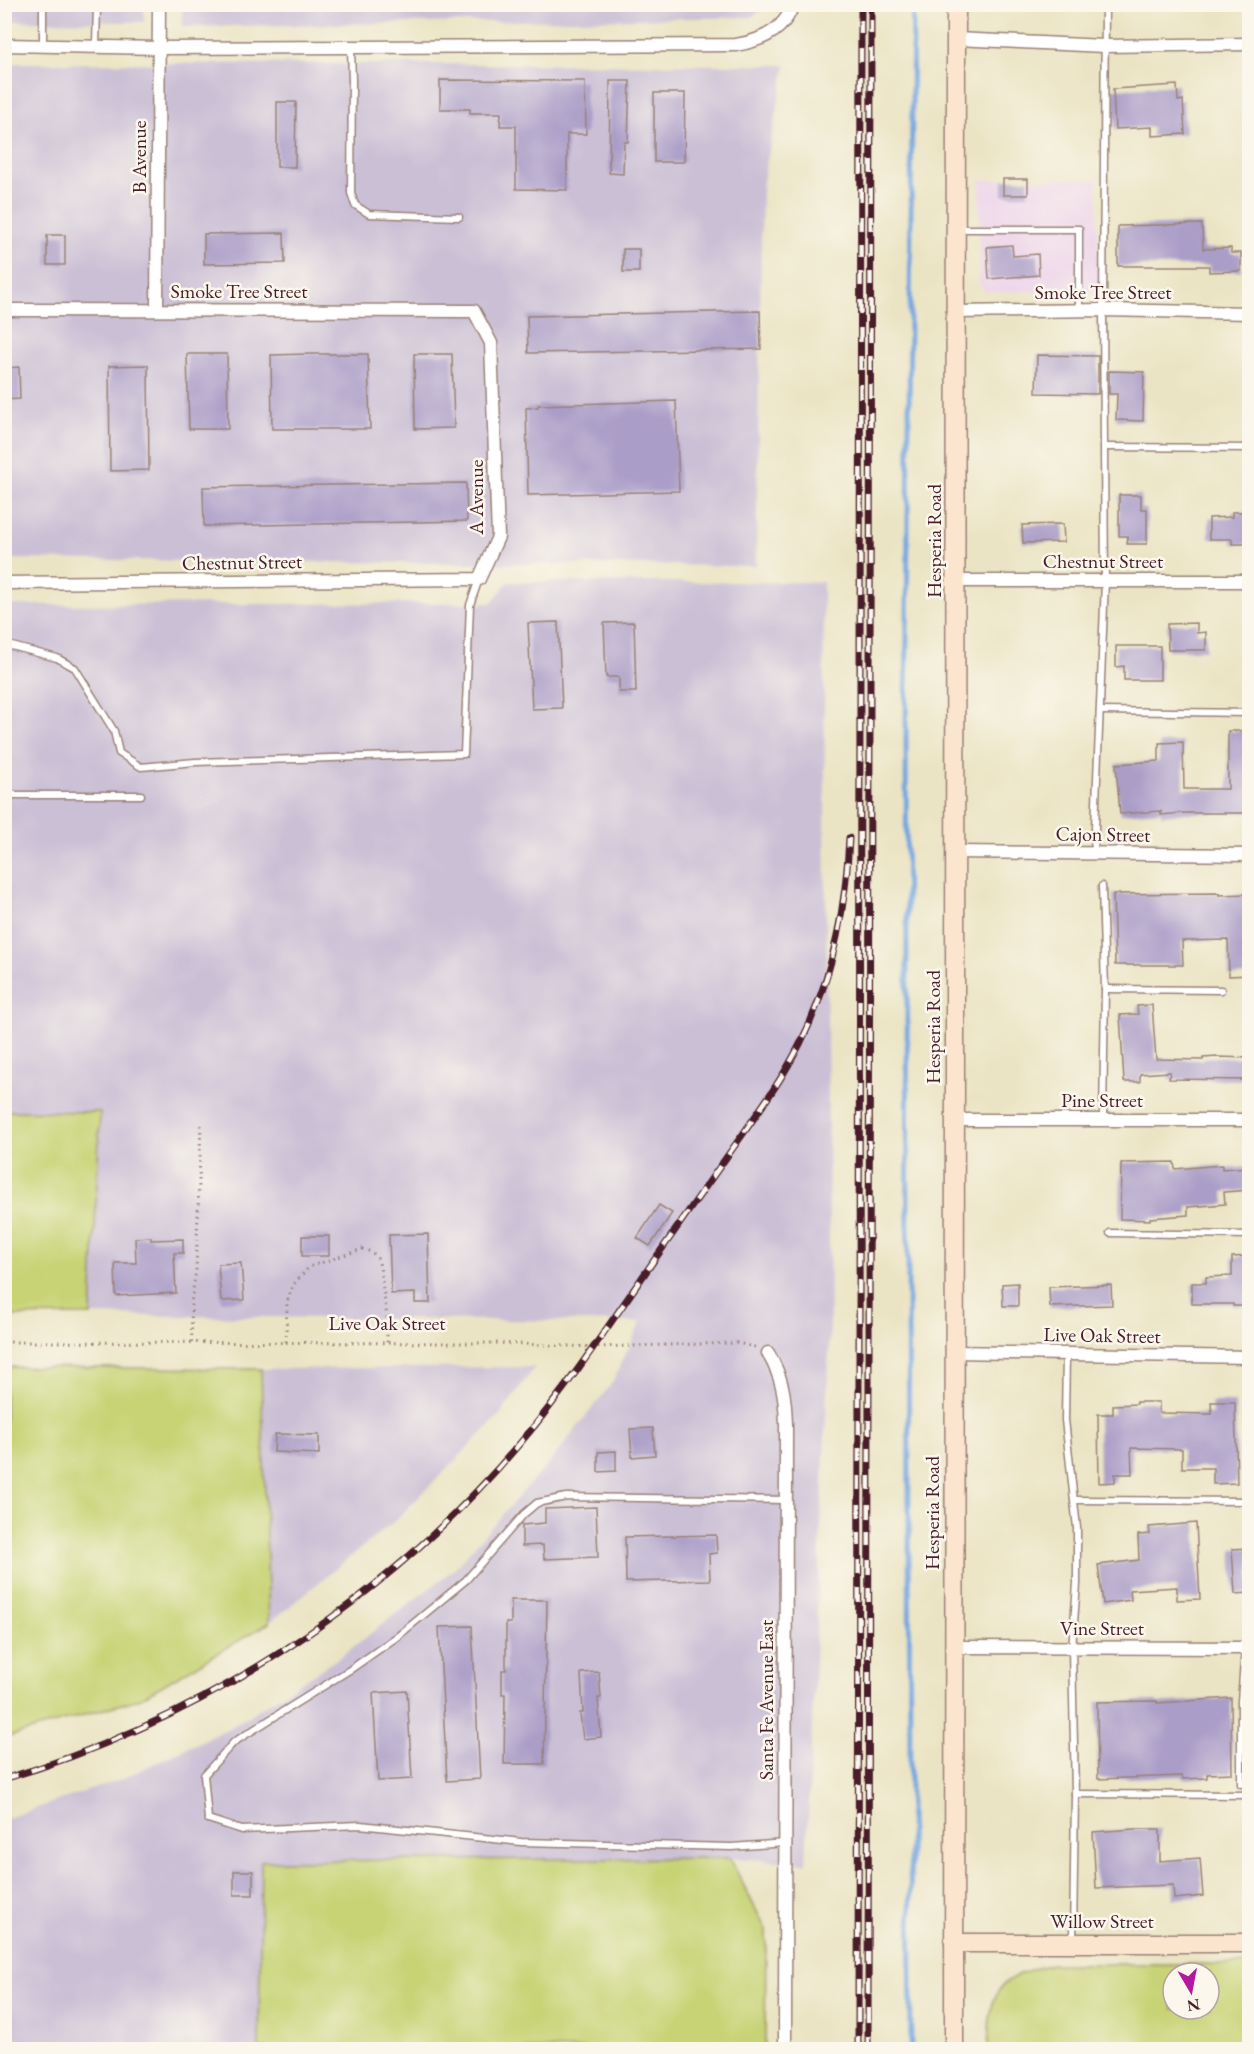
<svg xmlns="http://www.w3.org/2000/svg" width="1254" height="2054" font-family="'EB Garamond',serif">
<rect width="100%" height="100%" fill="#fbf7ec"/>
<filter id="ink" filterUnits="userSpaceOnUse"><feTurbulence type="fractalNoise" baseFrequency=".0167" numOctaves="2"/><feDisplacementMap in="SourceGraphic" scale="12" xChannelSelector="R" yChannelSelector="G"/><feConvolveMatrix kernelMatrix="1 2 1 2 8 2 1 2 1" color-interpolation-filters="sRGB"/></filter>
<filter id="wash" filterUnits="userSpaceOnUse"><feTurbulence type="fractalNoise" baseFrequency=".008" numOctaves="4" result="noise"/><feDisplacementMap in="SourceGraphic" scale="24" xChannelSelector="R" yChannelSelector="G"/><feGaussianBlur stdDeviation="1.35" result="paint"/><feColorMatrix in="noise" values="0 0 0 0 0 0 0 0 0 0 0 0 0 0 0 0 0 1.4 0 .05"/><feComposite in="paint" operator="in"/></filter>
<g filter="url(#wash)">
<rect width="100%" height="100%" fill="#ebe4c4"/>
<path fill="#ecd1ea" d="M 1097,179 L 1098,291 L 986,292 L 979,284 L 980,180 Z"/>
<g fill="#cbbfd5">
<path d="M 5,5 L 144,5 L 144,22 L 5,21 Z"/>
<path d="M 182,5 L 182,4 L 767,5 L 752,17 L 182,27 Z"/>
<path d="M 5,63 L 786,65 L 762,186 L 756,566 L 5,559 Z"/>
<path d="M 508,582 L 823,582 L 830,1324 L 806,1863 L 730,1858 L 262,1861 L 259,2049 L 5,2049 L 4,1819 L 122,1779 L 231,1727 L 340,1657 L 453,1570 L 554,1457 L 612,1383 L 641,1322 L 91,1315 L 100,1112 L 5,1111 L 5,605 L 491,603 Z"/>
<path d="M 535,1367 L 499,1416 L 398,1518 L 269,1623 L 261,1369 Z"/>
</g>
<g fill="#c7d375" stroke="#887950" stroke-width="1.5" fill-rule="evenodd">
<path d="M 5,1111 L 100,1112 L 91,1315 L 5,1316 Z"/>
<path d="M 5,1367 L 261,1369 L 269,1623 L 139,1699 L 5,1738 Z"/>
<path d="M 730,1858 L 766,1930 L 765,2049 L 259,2049 L 261,1861 Z"/>
<path d="M 1052,1964 L 1249,1964 L 1249,2049 L 988,2049 C 990,1991 994,1978 1052,1964 ZM 1173,1973 L 1209,1973 L 1209,2009 L 1173,2009 Z"/>
</g>
<g fill="none" stroke-linecap="round" stroke-linejoin="round">
<path stroke="#74a6df" stroke-width="5" d="M 911,2050 L 906,726 L 913,4"/>
</g>
<g id="blocks">
<g fill="#aa9dc8">
<path d="M 440,80 L 585,81 L 586,134 L 567,134 L 567,190 L 516,189 L 516,126 L 500,126 L 501,113 L 470,113 L 470,109 L 440,109 Z"/>
<path d="M 610,81 L 630,81 L 628,142 L 624,142 L 623,174 L 609,173 Z"/>
<path d="M 1177,85 L 1178,101 L 1183,100 L 1185,134 L 1152,136 L 1152,127 L 1115,129 L 1113,89 Z"/>
<path d="M 654,93 L 685,93 L 684,162 L 654,162 Z"/>
<path d="M 277,102 L 296,102 L 295,167 L 277,167 Z"/>
<rect x="1003" y="179" width="25" height="16"/>
<path d="M 1202,224 L 1203,249 L 1231,248 L 1231,253 L 1241,253 L 1241,271 L 1209,272 L 1209,266 L 1118,266 L 1118,226 Z"/>
<path d="M 284,233 L 285,263 L 204,264 L 204,234 Z"/>
<rect x="47" y="235" width="18" height="30"/>
<path d="M 1012,245 L 1013,256 L 1038,254 L 1039,275 L 989,279 L 987,247 Z"/>
<rect x="623" y="249" width="16" height="23"/>
<path d="M 760,311 L 761,349 L 528,353 L 527,316 Z"/>
<path d="M 187,354 L 227,354 L 228,429 L 189,429 Z"/>
<path d="M 310,354 L 368,354 L 370,429 L 272,429 L 271,355 Z"/>
<path d="M 414,354 L 452,354 L 454,428 L 415,429 Z"/>
<path d="M 1037,355 L 1098,356 L 1098,394 L 1036,393 Z"/>
<path d="M 148,365 L 149,470 L 110,471 L 109,366 Z"/>
<path d="M 19,367 L 20,399 L 4,400 L 4,368 Z"/>
<path d="M 1109,371 L 1144,372 L 1143,421 L 1116,420 L 1117,394 L 1109,394 Z"/>
<path d="M 676,401 L 679,491 L 528,495 L 526,408 L 538,407 L 538,405 Z"/>
<path d="M 466,483 L 467,521 L 204,526 L 203,487 Z"/>
<path d="M 1119,495 L 1141,495 L 1141,509 L 1147,509 L 1147,544 L 1127,544 L 1128,536 L 1119,536 Z"/>
<path d="M 1232,512 L 1250,512 L 1250,544 L 1232,544 L 1232,539 L 1209,539 L 1209,518 L 1232,517 Z"/>
<path d="M 1063,524 L 1064,542 L 1023,543 L 1022,525 Z"/>
<path d="M 558,622 L 562,708 L 532,709 L 528,623 Z"/>
<path d="M 634,622 L 636,692 L 619,692 L 619,677 L 606,677 L 604,623 Z"/>
<path d="M 1197,623 L 1197,633 L 1206,632 L 1206,650 L 1168,650 L 1167,624 Z"/>
<path d="M 1116,646 L 1160,646 L 1160,680 L 1124,680 L 1124,666 L 1116,667 Z"/>
<path d="M 1228,731 L 1250,731 L 1250,813 L 1185,813 L 1161,815 L 1161,811 L 1120,814 L 1116,764 L 1159,761 L 1159,743 L 1183,742 L 1184,789 L 1228,789 Z"/>
<path d="M 1219,893 L 1219,895 L 1249,894 L 1250,975 L 1229,976 L 1228,940 L 1182,941 L 1183,965 L 1115,965 L 1113,894 Z"/>
<path d="M 1152,1005 L 1156,1059 L 1203,1060 L 1203,1058 L 1217,1057 L 1250,1058 L 1250,1080 L 1169,1079 L 1170,1072 L 1140,1074 L 1140,1082 L 1124,1082 L 1120,1015 L 1138,1014 L 1137,1006 Z"/>
<path d="M 1174,1162 L 1175,1169 L 1222,1165 L 1222,1169 L 1250,1167 L 1250,1190 L 1224,1192 L 1225,1204 L 1188,1207 L 1188,1215 L 1150,1218 L 1150,1220 L 1120,1219 L 1121,1163 Z"/>
<path d="M 659,1205 L 672,1213 L 650,1246 L 637,1238 Z"/>
<path d="M 428,1234 L 430,1303 L 415,1303 L 415,1293 L 391,1294 L 389,1235 Z"/>
<rect x="302" y="1236" width="27" height="20"/>
<path d="M 151,1237 L 151,1240 L 183,1239 L 183,1253 L 174,1253 L 176,1293 L 116,1296 L 115,1263 L 136,1263 L 135,1238 Z"/>
<path d="M 1250,1256 L 1250,1306 L 1233,1306 L 1233,1304 L 1192,1304 L 1192,1283 L 1206,1283 L 1206,1277 L 1232,1276 L 1232,1257 Z"/>
<path d="M 241,1263 L 244,1300 L 221,1301 L 218,1264 Z"/>
<path d="M 1018,1283 L 1018,1306 L 1003,1306 L 1002,1284 Z"/>
<path d="M 1111,1285 L 1112,1305 L 1050,1307 L 1049,1287 Z"/>
<path d="M 1137,1402 L 1159,1402 L 1159,1413 L 1212,1414 L 1211,1402 L 1235,1402 L 1237,1483 L 1213,1484 L 1213,1468 L 1182,1468 L 1182,1449 L 1131,1448 L 1132,1474 L 1115,1474 L 1115,1482 L 1099,1483 L 1098,1414 L 1113,1414 L 1113,1405 L 1137,1404 Z"/>
<path d="M 653,1428 L 655,1455 L 632,1457 L 630,1429 Z"/>
<path d="M 275,1434 L 319,1435 L 319,1454 L 274,1452 Z"/>
<path d="M 616,1451 L 616,1471 L 598,1472 L 598,1452 Z"/>
<path d="M 596,1507 L 598,1557 L 544,1559 L 543,1545 L 522,1546 L 522,1525 L 545,1523 L 545,1509 Z"/>
<path d="M 1196,1523 L 1200,1599 L 1177,1600 L 1177,1587 L 1130,1590 L 1131,1600 L 1103,1604 L 1098,1565 L 1139,1560 L 1138,1535 L 1150,1534 L 1149,1527 Z"/>
<path d="M 716,1535 L 717,1553 L 709,1554 L 710,1580 L 626,1582 L 625,1537 Z"/>
<path d="M 1250,1548 L 1250,1593 L 1235,1594 L 1232,1549 Z"/>
<path d="M 511,1600 L 547,1600 L 544,1764 L 504,1764 L 505,1694 L 502,1694 L 502,1670 L 506,1670 L 506,1623 L 511,1623 Z"/>
<path d="M 472,1626 L 480,1779 L 447,1781 L 439,1627 Z"/>
<path d="M 599,1672 L 601,1698 L 598,1698 L 601,1737 L 583,1739 L 580,1713 L 583,1713 L 581,1673 Z"/>
<path d="M 407,1691 L 412,1779 L 378,1781 L 373,1693 Z"/>
<path d="M 1231,1698 L 1232,1773 L 1207,1774 L 1207,1778 L 1183,1779 L 1182,1776 L 1098,1779 L 1097,1702 L 1157,1701 L 1157,1703 Z"/>
<path d="M 1134,1829 L 1160,1829 L 1160,1861 L 1200,1858 L 1203,1896 L 1174,1899 L 1173,1885 L 1096,1888 L 1093,1832 Z"/>
<rect x="234" y="1871" width="19" height="24"/>
</g>
</g>
</g>
<g filter="url(#ink)">
<use href="#blocks" fill-opacity="0" stroke="#9a8278" stroke-width="1.5"/>
<g fill="none" stroke-linecap="round" stroke-linejoin="round">
<defs>
<g id="lane">
<path d="M 43,45 L 43,4"/>
<path d="M 96,46 L 97,4"/>
<path d="M 351,47 L 352,82 L 351,193 L 355,205 L 369,214 L 459,217"/>
<path d="M 957,229 L 1079,229 L 1079,311"/>
<path d="M 1105,447 L 1250,448"/>
<path d="M 4,644 L 57,658 L 75,668 L 114,731 L 119,753 L 141,767 L 195,762 L 464,754 L 470,605 L 479,579"/>
<path d="M 1100,711 L 1250,713"/>
<path d="M 4,795 L 141,795"/>
<path d="M 1094,853 L 1105,581 L 1103,310 L 1105,4"/>
<path d="M 1102,886 L 1105,989 L 1103,1119"/>
<path d="M 1105,989 L 1221,990"/>
<path d="M 1110,1233 L 1250,1235"/>
<path d="M 1066,1354 L 1065,1420 L 1077,1528 L 1077,1584 L 1072,1648 L 1075,1794 L 1073,1940"/>
<path d="M 1074,1500 L 1250,1501"/>
<path d="M 1241,1784 L 1241,1701 L 1245,1648"/>
<path d="M 1075,1794 L 1250,1795"/>
<path d="M 786,1843 L 732,1847 L 521,1842 L 360,1825 L 242,1830 L 208,1819 L 204,1775 L 234,1742 L 351,1669 L 398,1636 L 466,1580 L 524,1514 L 537,1503 L 566,1497 L 786,1500"/>
</g>
<g id="street">
<path d="M 956,39 L 1104,46 L 1250,44"/>
<path d="M 4,45 L 159,48 L 736,45 C 761,41 785,30 793,4"/>
<path d="M 4,310 L 474,311 L 491,343 L 498,537 L 479,579 L 4,583"/>
<path d="M 157,310 L 159,4"/>
<path d="M 956,312 L 1103,310 L 1250,313"/>
<path d="M 956,581 L 1250,581"/>
<path d="M 956,852 L 1250,855"/>
<path d="M 955,1120 L 1250,1120"/>
<path d="M 954,1352 L 1250,1357"/>
<path d="M 768,1353 C 783,1379 785,1395 786,1424 L 785,2050"/>
<path d="M 954,1647 L 1250,1648"/>
</g>
<g id="secondary">
<path d="M 954,1943 L 1250,1943"/>
<path d="M 954,2050 L 956,4"/>
</g>
</defs>
<use href="#lane" stroke="#9a8278" stroke-width="9"/>
<use href="#street" stroke="#9a8278" stroke-width="15"/>
<use href="#secondary" stroke="#9a8278" stroke-width="21"/>
<g stroke="#9a8278" stroke-width="3" stroke-dasharray="1.5 4.5" stroke-linecap="butt">
<path d="M 4,1342 L 497,1343 L 594,1347 L 737,1343 L 755,1347"/>
<path d="M 192,1342 L 191,1303 L 196,1270 L 201,1123"/>
<path d="M 286,1342 L 287,1302 L 293,1285 L 309,1267 L 362,1249 L 372,1252 L 377,1258 L 380,1266 L 387,1317 L 387,1343"/>
</g>
<use href="#lane" stroke="#fff" stroke-width="6"/>
<use href="#street" stroke="#fff" stroke-width="12"/>
<use href="#secondary" stroke="#fbe5cf" stroke-width="18"/>
<defs>
<g id="rail">
<path d="M 4,1779 C 205,1719 386,1602 521,1442 C 577,1376 624,1302 674,1232 C 697,1199 720,1166 743,1134 C 763,1105 784,1076 800,1044 C 832,980 846,910 849,838"/>
<path d="M 858,2050 L 861,4"/>
<path d="M 868,2050 L 871,4"/>
</g>
</defs>
<use href="#rail" stroke="#4a1f2b" stroke-width="7"/>
<use href="#rail" stroke="#fbf7ec" stroke-width="4.5" stroke-dasharray="14" stroke-linecap="butt"/>
</g>
</g>
<g text-anchor="middle" stroke-width="5" stroke-linejoin="round" paint-order="stroke">
<g font-size="20" fill="#4a1f2b" stroke="#fbf7ec">
<text transform="translate(139 157) rotate(-90)" y="7">B Avenue</text>
<text x="239" y="298">Smoke Tree Street</text>
<text x="1103" y="299">Smoke Tree Street</text>
<text transform="translate(476 497) rotate(-90)" y="7">A Avenue</text>
<text transform="translate(934 541) rotate(-90)" y="7">Hesperia Road</text>
<text x="1103" y="568">Chestnut Street</text>
<text transform="translate(242 562) rotate(-1)" y="7">Chestnut Street</text>
<text transform="translate(1103 834) rotate(1)" y="7">Cajon Street</text>
<text transform="translate(933 1027) rotate(-90)" y="7">Hesperia Road</text>
<text x="1102" y="1107">Pine Street</text>
<text x="387" y="1330">Live Oak Street</text>
<text transform="translate(1102 1335) rotate(1)" y="7">Live Oak Street</text>
<text transform="translate(932 1513) rotate(-90)" y="7">Hesperia Road</text>
<text x="1102" y="1635">Vine Street</text>
<text transform="translate(766 1700) rotate(-90)" y="7">Santa Fe Avenue East</text>
<text x="1102" y="1928">Willow Street</text>
</g>
</g>
<rect width="1254" height="2054" fill="none" stroke="#fbf7ec" stroke-width="24"/>
<g transform="translate(1191 1991) rotate(170)"><circle r="28" fill="#fbf7ec" stroke="#b4a19f" stroke-width="1.5"/>
<path d="M0-4.5L10 22L0 15L-10 22Z" fill="#b5179e"/>
<text y="-9" font-size="16" font-weight="bold" text-anchor="middle" fill="#4a1f2b">N</text>
</g>
</svg>
